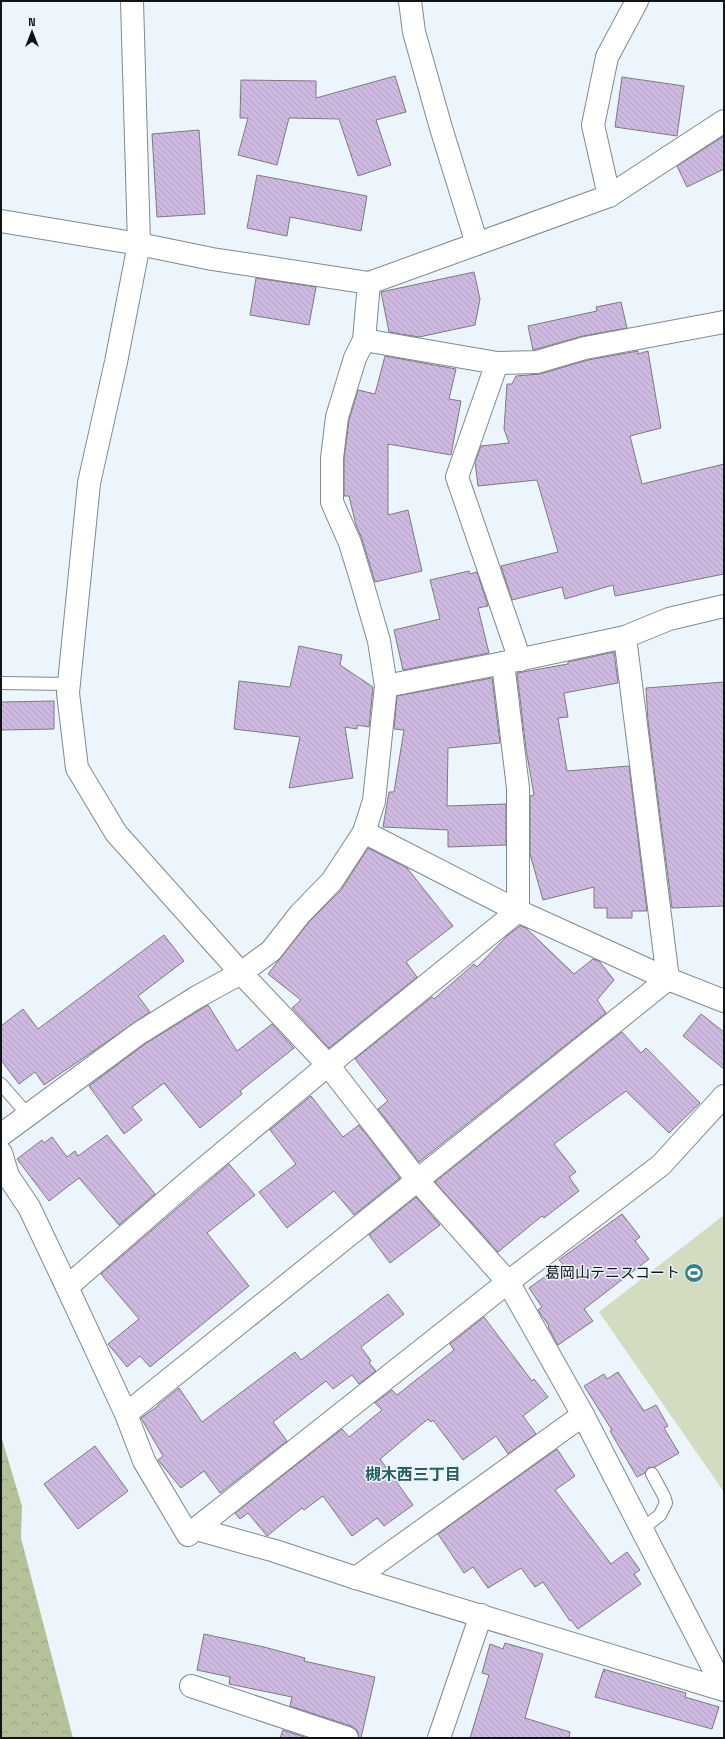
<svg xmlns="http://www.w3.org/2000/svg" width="725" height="1739" font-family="'Space Grotesk','Noto Sans JP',sans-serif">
<defs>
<pattern id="forest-crowns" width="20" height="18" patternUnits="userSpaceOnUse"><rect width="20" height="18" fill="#b5c198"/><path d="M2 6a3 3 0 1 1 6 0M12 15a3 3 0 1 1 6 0" fill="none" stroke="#9ba582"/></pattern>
<pattern id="building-back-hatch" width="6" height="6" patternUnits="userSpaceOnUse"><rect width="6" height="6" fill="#cebae0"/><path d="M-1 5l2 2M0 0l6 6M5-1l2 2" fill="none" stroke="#b09fbf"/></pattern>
</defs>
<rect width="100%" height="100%" fill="#ecf5fc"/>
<path fill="url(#forest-crowns)" d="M 1,1436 L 22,1506 L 21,1538 L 73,1738 L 1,1738 Z"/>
<path fill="#d3dbc1" d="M 724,1215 L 724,1492 L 599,1312 Z"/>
<g fill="url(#building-back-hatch)" stroke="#7d7981">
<path d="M 395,76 L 406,112 L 376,120 L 391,165 L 358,176 L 339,119 L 289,118 L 277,165 L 238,155 L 248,118 L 240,118 L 241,80 L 316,81 L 316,98 Z"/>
<path d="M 622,77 L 684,86 L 677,136 L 615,127 Z"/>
<path d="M 199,130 L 205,214 L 157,217 L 152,134 Z"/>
<path d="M 724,136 L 724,169 L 687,187 L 677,166 Z"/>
<path d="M 257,175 L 367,196 L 361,231 L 290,217 L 287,236 L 247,228 Z"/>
<path d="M 474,272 L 480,299 L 475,325 L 419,337 L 389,332 L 381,292 Z"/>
<path d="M 256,278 L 316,287 L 309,325 L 250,315 Z"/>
<path d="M 621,302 L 627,328 L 583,336 L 533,350 L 528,326 L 597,311 L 596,307 Z"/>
<path d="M 638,351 L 638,354 L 648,351 L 661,428 L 630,436 L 642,484 L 724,464 L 724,574 L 615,596 L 613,585 L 565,599 L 562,587 L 512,600 L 501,566 L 558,552 L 537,480 L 478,486 L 475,462 L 481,446 L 509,443 L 504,429 L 507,384 L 512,384 L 516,376 L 540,374 L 588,360 Z"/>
<path d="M 385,356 L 456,369 L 449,399 L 461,401 L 451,455 L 388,444 L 388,515 L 408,510 L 422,571 L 375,582 L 362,539 L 356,525 L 349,496 L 344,496 L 344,459 L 349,420 L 358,390 L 375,394 Z"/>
<path d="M 469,571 L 470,574 L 477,572 L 488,606 L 478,608 L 489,653 L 403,670 L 394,630 L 440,619 L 430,580 Z"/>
<path d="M 299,646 L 342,655 L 340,665 L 373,687 L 369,727 L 357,725 L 357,729 L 345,727 L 353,778 L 289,788 L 300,737 L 234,729 L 239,681 L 290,687 Z"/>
<path d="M 614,652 L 618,683 L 564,693 L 568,717 L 558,718 L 567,771 L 629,766 L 647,911 L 632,911 L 632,918 L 607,918 L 607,908 L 594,908 L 594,887 L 543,900 L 530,854 L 530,796 L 534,795 L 526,749 L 517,673 L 568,664 L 568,662 Z"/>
<path d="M 492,678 L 500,743 L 448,748 L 447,806 L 506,804 L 506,845 L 448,847 L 448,830 L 383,827 L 389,792 L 394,792 L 404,730 L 394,729 L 397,696 Z"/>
<path d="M 724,682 L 724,906 L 672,908 L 648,721 L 646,688 Z"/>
<path d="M 54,701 L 54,729 L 1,730 L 1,702 Z"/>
<path d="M 368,848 L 407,868 L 453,926 L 406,962 L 417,977 L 329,1048 L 292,1008 L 301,1000 L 268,974 L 309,922 L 341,890 Z"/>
<path d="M 520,926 L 526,928 L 574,974 L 593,959 L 599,961 L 614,980 L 597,1000 L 606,1013 L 419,1162 L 378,1109 L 388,1101 L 355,1059 L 432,997 L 434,999 L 474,964 L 477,967 L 508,935 Z"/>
<path d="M 164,935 L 184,961 L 138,996 L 150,1012 L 44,1085 L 35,1072 L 19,1084 L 1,1060 L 1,1026 L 23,1009 L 38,1029 Z"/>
<path d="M 208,1005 L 237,1051 L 272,1024 L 294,1048 L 240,1091 L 242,1094 L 200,1128 L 164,1083 L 132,1107 L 142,1120 L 124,1134 L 89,1086 L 145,1044 Z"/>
<path d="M 701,1014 L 724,1032 L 724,1069 L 683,1036 Z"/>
<path d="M 622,1032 L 641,1053 L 646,1048 L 700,1103 L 669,1133 L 626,1091 L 554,1144 L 576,1172 L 569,1177 L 579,1191 L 544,1218 L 542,1216 L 498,1252 L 435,1182 Z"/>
<path d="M 311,1096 L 343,1137 L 359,1125 L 400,1178 L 354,1215 L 334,1191 L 287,1228 L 259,1192 L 296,1164 L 270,1130 Z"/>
<path d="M 107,1135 L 155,1194 L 119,1225 L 79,1178 L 49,1201 L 17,1159 L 42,1140 L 44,1143 L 52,1137 L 67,1157 L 75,1151 L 78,1156 Z"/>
<path d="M 229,1164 L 255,1195 L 207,1233 L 249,1286 L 150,1367 L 140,1356 L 127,1367 L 108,1344 L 139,1319 L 101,1274 Z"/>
<path d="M 416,1197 L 440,1225 L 390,1263 L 369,1235 Z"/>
<path d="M 622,1214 L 640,1237 L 635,1241 L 649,1259 L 584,1309 L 593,1321 L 558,1345 L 548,1327 L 549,1326 L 538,1310 L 542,1307 L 529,1288 L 563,1264 L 559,1260 Z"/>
<path d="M 388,1294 L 404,1314 L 361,1347 L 371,1361 L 369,1363 L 376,1371 L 359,1384 L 352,1375 L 333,1389 L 326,1381 L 273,1422 L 287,1441 L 220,1493 L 204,1471 L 181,1488 L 158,1460 L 163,1456 L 141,1418 L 158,1406 L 158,1405 L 179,1388 L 202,1422 L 295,1352 L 301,1360 Z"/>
<path d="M 484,1317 L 532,1381 L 534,1379 L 548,1397 L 523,1416 L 536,1434 L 508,1454 L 496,1436 L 463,1460 L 433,1420 L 431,1422 L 428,1419 L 380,1459 L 413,1505 L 384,1526 L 377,1518 L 352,1536 L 323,1496 L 304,1510 L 302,1508 L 267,1536 L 248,1513 L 240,1519 L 235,1513 L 342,1429 L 349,1437 L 382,1410 L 375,1403 L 392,1390 L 397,1395 L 454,1350 L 450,1344 Z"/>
<path d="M 618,1372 L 644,1411 L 656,1405 L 668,1426 L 664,1428 L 679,1453 L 655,1467 L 648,1468 L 645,1473 L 637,1477 L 610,1431 L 612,1430 L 584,1386 L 604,1374 L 607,1379 Z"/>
<path d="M 95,1446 L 128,1491 L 78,1529 L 44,1484 Z"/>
<path d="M 557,1449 L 575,1476 L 555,1490 L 611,1564 L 627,1552 L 640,1570 L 634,1574 L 641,1584 L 578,1629 L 571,1620 L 570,1621 L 543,1582 L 535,1587 L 521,1568 L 488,1588 L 473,1567 L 464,1573 L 438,1534 Z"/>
<path d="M 204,1634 L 264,1647 L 305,1658 L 304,1661 L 375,1677 L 361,1738 L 359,1738 L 357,1730 L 351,1726 L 290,1706 L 292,1697 L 229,1684 L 230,1677 L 197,1670 Z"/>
<path d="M 505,1643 L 543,1654 L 525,1718 L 570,1732 L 569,1738 L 470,1738 L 489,1675 L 482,1673 L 490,1644 L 503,1649 Z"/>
<path d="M 603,1669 L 686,1693 L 685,1697 L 719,1707 L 712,1729 L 595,1697 L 603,1671 L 605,1672 Z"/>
<path d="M 283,1730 L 307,1738 L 280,1738 Z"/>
</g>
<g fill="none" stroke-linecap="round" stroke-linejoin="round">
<defs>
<g id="lane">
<path d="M 1,683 L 68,684"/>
<path d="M 1,1084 L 28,1115"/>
<path d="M 642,1529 L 660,1515 L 666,1503 L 664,1496 L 652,1474"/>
</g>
<g id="street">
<path d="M 132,1 L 139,244 L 116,362 L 89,483 L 68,693 L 77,768 L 116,833 L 241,973 L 328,1065 L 418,1181 L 508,1282 L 583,1415 L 724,1689"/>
<path d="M 410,1 L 414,32 L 441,128 L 477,244"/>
<path d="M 609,196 L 593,125 L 607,57 L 637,1"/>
<path d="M 1,221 L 139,244 L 212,259 L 369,283 L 609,196 L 724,121"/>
<path d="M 364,340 L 497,363 L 537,362 L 585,348 L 724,322"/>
<path d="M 497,363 L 457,477 L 520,660"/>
<path d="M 386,686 L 503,663 L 625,637 L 669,619 L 724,606"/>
<path d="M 364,832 L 518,911 L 668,979 L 724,1001"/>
<path d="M 1,1135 L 138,1034 L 197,997 L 241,973 L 271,951 L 300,914 L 332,881 L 364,832 L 374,801 L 386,686 L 379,641 L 361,579 L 350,543 L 332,502 L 332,458 L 337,417 L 355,358 L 364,340 L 369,283"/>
<path d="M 1,1153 L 8,1176 L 29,1207 L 67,1287 L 126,1414 L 144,1461 L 188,1535 L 508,1282 L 661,1165 L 724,1096"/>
<path d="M 67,1287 L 189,1181 L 328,1065 L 518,911 L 518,788 L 503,663"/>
<path d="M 126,1414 L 668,979 L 625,637"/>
<path d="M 196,1529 L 275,1551 L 356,1578 L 724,1690"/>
<path d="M 356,1578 L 583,1415"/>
<path d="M 191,1686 L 347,1738"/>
<path d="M 439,1738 L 481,1615"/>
</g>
</defs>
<use href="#lane" stroke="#818990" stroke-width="14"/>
<use href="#street" stroke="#818990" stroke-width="24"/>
<use href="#lane" stroke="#fff" stroke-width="12"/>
<use href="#street" stroke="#fff" stroke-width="22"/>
</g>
<defs>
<symbol id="stadium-disc" viewBox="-11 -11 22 22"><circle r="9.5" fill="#3a8282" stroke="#ecf5fc"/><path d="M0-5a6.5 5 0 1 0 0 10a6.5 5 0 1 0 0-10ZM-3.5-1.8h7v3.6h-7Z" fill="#fff"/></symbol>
</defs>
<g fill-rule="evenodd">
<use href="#stadium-disc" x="683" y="1262" width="22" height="22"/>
</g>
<g text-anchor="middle" stroke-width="3" stroke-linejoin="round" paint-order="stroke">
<g font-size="15" fill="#111416" stroke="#ecf5fc" text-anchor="end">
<text x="680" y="1278">葛岡山テニスコート</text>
</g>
<g font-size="16" font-weight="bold" fill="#255f5f" stroke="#ecf5fc">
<text x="413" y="1480">槻木西三丁目</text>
</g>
</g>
<rect width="725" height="1739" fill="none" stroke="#111416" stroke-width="4"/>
<g transform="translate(32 32)" stroke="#ecf5fc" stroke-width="3" paint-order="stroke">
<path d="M0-3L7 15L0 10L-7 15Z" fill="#111416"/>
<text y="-6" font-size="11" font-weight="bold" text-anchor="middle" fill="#111416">N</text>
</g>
</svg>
